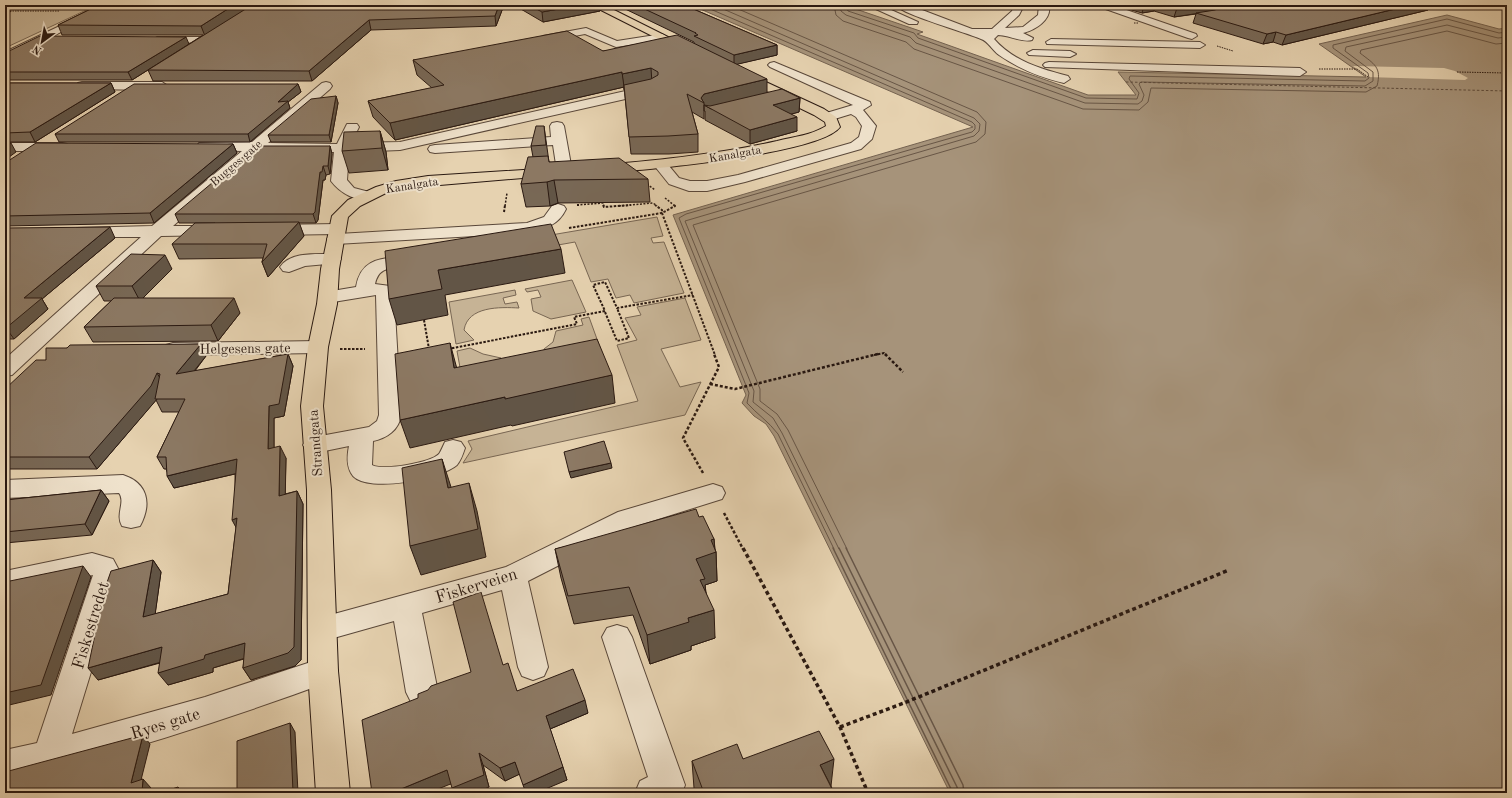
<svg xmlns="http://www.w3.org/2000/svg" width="1512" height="798" font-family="'Old Standard TT',serif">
<rect width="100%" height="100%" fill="#e6d2b0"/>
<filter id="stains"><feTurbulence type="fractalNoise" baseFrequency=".005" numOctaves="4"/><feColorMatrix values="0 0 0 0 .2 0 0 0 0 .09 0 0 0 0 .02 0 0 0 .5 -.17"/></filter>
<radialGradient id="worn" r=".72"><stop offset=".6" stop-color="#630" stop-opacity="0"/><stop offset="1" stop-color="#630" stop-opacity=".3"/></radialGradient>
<g fill="#c6b395" stroke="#786653">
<path d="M 5,5 L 97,5 L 5,48 Z"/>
<path d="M 657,217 L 663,236 L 651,238 L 653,243 L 664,242 L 684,293 L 634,303 L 630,295 L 616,298 L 608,279 L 591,282 L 575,242 L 558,245 L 551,235 Z"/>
<path d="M 572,280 L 586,312 L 551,319 L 533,311 L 531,299 L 541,297 L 538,290 L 527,292 L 525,289 Z"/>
<path d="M 515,290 L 516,295 L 503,298 L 505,304 L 517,302 L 519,308 C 500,307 468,306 464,330 L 474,340 L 456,344 L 449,302 Z"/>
<path d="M 685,298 L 701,340 L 661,349 L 680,387 L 701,382 L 685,415 L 463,463 L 472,449 L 468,441 L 638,401 L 617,345 L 637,340 L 625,318 L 641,315 L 637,307 Z"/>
<path d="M 589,317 L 602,353 L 547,358 L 544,349 L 553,342 L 556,331 L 583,325 L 581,319 Z"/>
<path d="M 470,348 L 483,354 L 501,358 L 463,384 L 457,351 Z"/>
</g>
<path fill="#a6937a" stroke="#746250" d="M 691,5 L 844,5 L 923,32 L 917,34 L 1088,95 L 1136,95 L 1118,72 L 1366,77 L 1319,44 L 1447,15 L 1499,29 L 1507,28 L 1507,793 L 950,793 L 774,436 L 766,424 L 754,416 L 742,403 L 746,395 L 673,215 L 973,127 Z"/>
<path fill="#e6d2b0" d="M 1353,66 L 1444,68 L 1455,71 L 1468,78 L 1465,80 L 1367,77 Z"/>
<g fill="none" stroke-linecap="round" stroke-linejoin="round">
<g stroke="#685646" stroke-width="1">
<path d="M 701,5 L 972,122 L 975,125 L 975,129 L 972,132 L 686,214 L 679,218 L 749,393 L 747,403 C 757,414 769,422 778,434 L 834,549"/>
<path d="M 714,5 L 974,118 L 980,124 L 979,131 L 974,136 L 685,221 L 754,391 L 753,402 L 773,418 L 782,433 L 839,549"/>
<path d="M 729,5 L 977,112 L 986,122 L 985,134 L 976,142 L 693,225 L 760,389 L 760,401 L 777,414 L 788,430 L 847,549"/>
<path d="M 834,5 L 836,15 L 843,21 L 906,42 L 914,49 L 1083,109 L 1139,110 L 1148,102 L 1151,88 L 1366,92 L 1377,86 C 1382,67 1374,64 1360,53 L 1361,50 L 1447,31 L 1496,44 L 1507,43"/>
<path d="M 840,5 L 841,11 L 846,15 L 910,37 L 916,43 L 1085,103 L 1138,104 L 1142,101 L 1144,95 L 1139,84 L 1141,82 L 1365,86 L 1373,81 L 1373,72 L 1345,51 L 1346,47 L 1447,25 L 1498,38 L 1507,37"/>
<path d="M 845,5 L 848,11 L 914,33 L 918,38 L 1086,98 L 1137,99 L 1139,93 L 1129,79 L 1130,76 L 1365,81 L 1369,78 L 1368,73 L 1333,48 L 1333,45 L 1447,19 L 1499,33 L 1507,32"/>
</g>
<g stroke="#685646" stroke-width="1.5">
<path d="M 833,548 L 953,793"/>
<path d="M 839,548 L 957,787 L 958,793"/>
<path d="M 846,548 L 963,785 L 964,793"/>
</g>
<path stroke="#5c4a3b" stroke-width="1" stroke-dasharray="2.5 2" stroke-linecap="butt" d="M 1126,82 L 1507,91"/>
<defs>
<g id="minor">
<path d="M 104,5 L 117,5 L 5,59 L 5,52 Z"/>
<path d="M 867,5 L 880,5 L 918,22 L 917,24 L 909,24 Z"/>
<path d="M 895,5 L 909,5 L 972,29 L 992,29 L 1012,11 L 1014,5 L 1024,5 L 1019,15 L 1005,28 L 1023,27 L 1038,15 L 1039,5 L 1049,5 C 1052,20 1035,30 1023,33 L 1033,38 L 1032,40 C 1022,43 1009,35 998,35 L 994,39 C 1013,61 1041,69 1068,76 L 1070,79 L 1064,83 C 1040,77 1019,69 999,55 C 993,51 988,41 981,39 C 965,32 904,15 895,5 Z"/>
<path d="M 1098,5 L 1112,5 L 1196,34 L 1197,36 L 1192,39 L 1188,38 L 1100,7 Z"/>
<path d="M 586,28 L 617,41 L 662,34 L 667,37 L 662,40 L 616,47 L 585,34 L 543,42 L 538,39 L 543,36 Z"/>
<path d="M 157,37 L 208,37 L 213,40 L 208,43 L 153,42 L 152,40 Z"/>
<path d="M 1051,39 L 1200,42 L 1205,45 L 1200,48 L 1047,44 L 1046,42 Z"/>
<path d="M 1033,50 L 1070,51 L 1076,54 L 1070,57 L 1029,55 L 1027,53 Z"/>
<path d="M 774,62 L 870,102 L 871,105 L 863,110 L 876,126 L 872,139 L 861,149 L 745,182 L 707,191 L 689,191 L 669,184 L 653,164 L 655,161 L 665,161 L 679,178 L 690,181 L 707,181 L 738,175 L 851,143 L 859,137 L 862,126 L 856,117 L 851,114 L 828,121 L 823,120 L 821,117 L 823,114 L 853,105 L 770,67 L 768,65 L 770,63 Z"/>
<path d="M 1049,62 L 1300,68 L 1306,72 L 1300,76 L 1045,67 L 1043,65 L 1045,63 Z"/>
<path d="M 82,82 L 162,82 L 168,86 L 162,90 L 78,89 L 76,86 L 78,83 Z"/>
<path d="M 326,82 L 330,83 L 332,86 L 330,89 L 268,143 L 337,144 L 347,124 L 357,124 L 359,127 L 351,143 L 400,142 L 652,85 L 658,89 L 652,93 L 400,150 L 349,152 L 347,180 L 354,188 L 373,193 L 375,196 L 373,199 C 357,203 340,193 331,181 L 334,152 L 259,151 L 173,226 L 216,226 L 222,227 L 224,231 L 222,235 L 161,236 L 12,375 L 5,376 L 5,359 L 141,237 L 83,237 L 77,236 L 75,232 L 77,228 L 152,226 L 242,151 L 204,150 L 199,149 L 197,146 L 199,143 L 252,142 L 322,83 Z"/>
<path d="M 557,122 L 562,123 L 564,126 L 571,165 L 571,171 L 569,174 L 559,174 L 557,171 L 553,145 L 435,153 L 430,152 L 428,149 L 430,146 L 435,145 L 551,137 L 550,126 L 552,123 Z"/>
<path d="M 5,143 L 62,143 L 67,144 L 69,147 L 67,150 L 62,151 L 5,151 Z"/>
<path d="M 558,204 L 564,206 L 566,209 C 558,226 544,229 527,233 L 336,244 L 330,243 L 327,239 L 330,235 L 335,234 L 273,235 L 267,234 L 265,230 L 267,226 L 273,225 L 337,224 L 343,225 L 345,229 L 343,233 L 338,234 L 527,223 L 544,217 L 552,206 Z"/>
<path d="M 332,254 L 338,255 L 341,259 L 338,263 L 305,266 L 289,272 L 283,271 L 280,267 C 290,252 316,254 332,254 Z"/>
<path d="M 403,256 L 409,257 L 412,261 L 409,265 C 393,269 379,265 375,284 L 390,286 L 394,295 L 401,415 C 399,430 387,438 373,441 L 372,465 C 382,471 430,463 439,454 C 441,451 443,446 445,442 L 453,440 L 461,442 L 465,448 C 463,454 461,460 457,465 C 441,479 369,493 353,476 C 346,467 347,456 349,446 L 315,453 L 307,451 L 303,445 L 307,439 L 315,437 L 369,427 L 377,421 L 379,415 L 376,295 L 327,303 L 320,301 L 318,297 L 320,293 L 356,287 C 361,259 379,259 403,256 Z"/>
<path d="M 318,341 L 325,343 L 328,347 L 325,351 L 318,353 L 173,355 L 166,353 L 163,349 L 166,345 L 173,343 Z"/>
<path d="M 123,475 C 148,483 152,504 140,526 L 131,528 L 122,526 C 115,514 126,502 119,493 L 5,498 L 5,480 Z"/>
<path d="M 713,484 L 722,487 L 725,493 L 722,499 L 636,526 L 528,581 L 548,667 L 544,676 L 533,680 L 522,676 L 518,667 L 502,590 L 422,613 L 438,692 L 433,702 L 422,706 L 411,702 L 406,692 L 394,621 L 323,641 L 313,638 L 308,629 L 313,620 L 323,617 L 506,567 L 618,512 Z"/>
<path d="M 92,553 L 113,559 L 121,574 L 72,734 L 205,697 L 323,658 L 334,662 L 338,671 L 334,680 C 226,720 117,755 5,782 L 5,750 L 37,743 L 93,575 L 5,593 L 5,571 Z"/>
<path d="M 617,625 L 627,628 L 632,637 L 685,785 L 682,793 L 635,793 L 640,781 L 648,777 L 602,637 L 607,628 Z"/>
</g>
<g id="major">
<path d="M 591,5 L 604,5 L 696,51 L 690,54 L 686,53 Z"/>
<path d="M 740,70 L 824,109 L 836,117 L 840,127 C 821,154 640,171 602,173 L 597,172 L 595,169 L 597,166 L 602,165 C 661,160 719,154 777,141 C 793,137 812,135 826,126 L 825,122 L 814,115 L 736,77 L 734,74 L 736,71 Z"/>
<path d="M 554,168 L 559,169 L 561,172 L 559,175 L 428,186 L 397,190 L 386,193 L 360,206 L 348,217 L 339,269 L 337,304 L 328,347 L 323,406 L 331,490 L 338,671 L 350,793 L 316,793 L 308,671 L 307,490 L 301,406 L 308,347 L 317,304 L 321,269 L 332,216 L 348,200 L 376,187 L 396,181 L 428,176 Z"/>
</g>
</defs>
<use href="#minor" stroke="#594739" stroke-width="2"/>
<use href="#major" stroke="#2a1911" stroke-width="2"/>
<g stroke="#2a1911" stroke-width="1" stroke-dasharray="1.5 1" stroke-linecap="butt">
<path d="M 17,10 L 27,5"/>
<path d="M 5,11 L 59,11"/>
<path d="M 5,14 L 12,11"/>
<path d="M 1217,46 L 1233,51"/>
<path d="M 1319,69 L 1357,69 L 1368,77"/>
<path d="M 1457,72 L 1507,73"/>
</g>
<g stroke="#2a1911" stroke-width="1.5" stroke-dasharray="2 1.5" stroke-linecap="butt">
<path d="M 647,184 L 655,190"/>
<path d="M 665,198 L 675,206"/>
<path d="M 577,205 L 603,203 L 604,206"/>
<path d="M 505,206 L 507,193"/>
<path d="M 619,206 L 653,203 L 657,206"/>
</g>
<g stroke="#2a1911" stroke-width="2" stroke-dasharray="2.5 1.5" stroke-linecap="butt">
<path d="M 577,205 L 579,205"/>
<path d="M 603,205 L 604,207 L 631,205"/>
<path d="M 674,205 L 675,206 L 662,213 L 715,355"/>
<path d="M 504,212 L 505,205"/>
<path d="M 569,228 L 662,213 L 662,210 L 655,205"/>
<path d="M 605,312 L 617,341 L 629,338 L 617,308"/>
<path d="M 424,320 L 429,349"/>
<path d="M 340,349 L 365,349"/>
<path d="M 448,349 L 577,324 L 574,317 L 605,311 L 593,285 L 605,282 L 617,308 L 693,295"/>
<path d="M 874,355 L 884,353 L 886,355"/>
</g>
<g stroke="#2a1911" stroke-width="2.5" stroke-dasharray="3 2" stroke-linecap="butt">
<path d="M 885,354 L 903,372"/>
<path d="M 710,384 L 735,389 L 878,354"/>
<path d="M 703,473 L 683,438 L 719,367 L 714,354"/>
<path d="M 724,513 L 743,549"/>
</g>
<g stroke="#2a1911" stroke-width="3.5" stroke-dasharray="4 3" stroke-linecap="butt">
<path d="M 743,548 L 840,727 L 868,793"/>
<path d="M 840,727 L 904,703 L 1229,570"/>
</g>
<use href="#minor" fill="#efe2cc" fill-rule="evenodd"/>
<use href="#major" fill="#e6d2b0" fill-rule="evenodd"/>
<path stroke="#2a1911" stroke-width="1" stroke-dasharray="1.5 1" stroke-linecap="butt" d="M 1134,23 L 1138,23"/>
</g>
<g fill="#786856" stroke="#2a1911">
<path d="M 99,5 L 504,5 L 496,26 L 371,30 L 312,81 L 153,81 L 148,70 L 132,80 L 5,80 L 5,53 L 189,44 L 203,35 L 62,35 L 58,25 Z"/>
<path d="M 514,5 L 599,5 L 600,11 L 543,22 Z"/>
<path d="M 607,5 L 684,5 L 777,45 L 777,55 L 737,64 L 767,92 L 800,98 L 799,112 L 791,114 L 797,131 L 750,144 L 705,120 L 705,111 L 704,111 L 704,119 L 692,112 L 698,134 L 698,152 L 669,154 L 631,154 L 624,87 L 395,140 L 373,117 L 368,101 L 432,88 L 417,75 L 413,60 L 603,51 L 694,44 L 694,42 L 621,7 L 615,8 Z"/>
<path d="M 1114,5 L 1430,5 L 1428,10 L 1282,45 L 1273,42 L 1263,44 L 1193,23 L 1196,14 L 1174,17 L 1154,11 L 1142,13 Z"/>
<path d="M 5,83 L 111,83 L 115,92 L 35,142 L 5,142 Z"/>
<path d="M 298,84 L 301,92 L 288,102 L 290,108 L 250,142 L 59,142 L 55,134 Z"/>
<path d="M 336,96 L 338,103 L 331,142 L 271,142 L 268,135 Z"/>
<path d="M 544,126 L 549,162 L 648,179 L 650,202 L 558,203 L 550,206 L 526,207 L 521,184 L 533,157 L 531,146 Z"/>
<path d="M 380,131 L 386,152 L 388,170 L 349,173 L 342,151 Z"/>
<path d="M 233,144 L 237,153 L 154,223 L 5,226 L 5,163 Z"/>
<path d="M 330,146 L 332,154 L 330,174 L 326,175 L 325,180 L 323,180 L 318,220 L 316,223 L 299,223 L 304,236 L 268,277 L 262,262 L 263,258 L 179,259 L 172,244 L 215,223 L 179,223 L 175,214 Z"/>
<path d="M 5,228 L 115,238 L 42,299 L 48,309 L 14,339 L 5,339 Z"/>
<path d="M 172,269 L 143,298 L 240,313 L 218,341 L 93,342 L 84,327 L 111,301 L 104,301 L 96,286 Z"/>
<path d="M 201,344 L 206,356 L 195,371 L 288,354 L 293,366 L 284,416 L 274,418 L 274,447 L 286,458 L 285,494 L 297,491 L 303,504 L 301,660 L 295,666 L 251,680 L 243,668 L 244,659 L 213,668 L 213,672 L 168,685 L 160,663 L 98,680 L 153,560 L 161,572 L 155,614 L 228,594 L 236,528 L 235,474 L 174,488 L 166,469 L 164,469 L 157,457 L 179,412 L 162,412 L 156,400 L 97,469 L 5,469 L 5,389 L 46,360 L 67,348 Z"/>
<path d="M 101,490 L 109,501 L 92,535 L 5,543 L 5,500 Z"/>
<path d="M 699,517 L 714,539 L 715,549 L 716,552 L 717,581 L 705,585 L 706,592 L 715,638 L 691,646 L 691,650 L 650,664 L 633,615 L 574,624 L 561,578 L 555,549 Z"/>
<path d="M 503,665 L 517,691 L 588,713 L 550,729 L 567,780 L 519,774 L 505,781 L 483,765 L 489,787 L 450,784 L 418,698 Z"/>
<path d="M 743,759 L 831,786 L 834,793 L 696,793 L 694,788 L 692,761 Z"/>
</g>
<g fill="#625546" stroke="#2a1911">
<path d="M 234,5 L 252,5 L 205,36 L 201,26 Z"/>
<path d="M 499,5 L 504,5 L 496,26 L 495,16 Z"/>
<path d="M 581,5 L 599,5 L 600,11 L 543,22 L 542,12 Z"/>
<path d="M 614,5 L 621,5 L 621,7 L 615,8 Z"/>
<path d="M 1144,5 L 1155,5 L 1154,11 L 1142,13 Z"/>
<path d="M 1193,5 L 1215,5 L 1213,11 L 1174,17 L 1177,8 Z"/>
<path d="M 1412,5 L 1430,5 L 1428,10 L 1282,45 L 1286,35 Z"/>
<path d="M 369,20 L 371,30 L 312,81 L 309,71 Z"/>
<path d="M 1276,32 L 1273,42 L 1263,44 L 1267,34 Z"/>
<path d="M 186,37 L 189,44 L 132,80 L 128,72 Z"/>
<path d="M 777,45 L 777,55 L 734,65 L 734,55 Z"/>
<path d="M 651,68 L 652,84 L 624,90 L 622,74 Z"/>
<path d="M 622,72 L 624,87 L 395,140 L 390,123 Z"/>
<path d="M 767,79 L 767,95 L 711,109 L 704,105 L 704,111 L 704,103 L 701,98 L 704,94 Z"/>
<path d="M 111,83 L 115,92 L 35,142 L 30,132 Z"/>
<path d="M 298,84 L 301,92 L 288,102 L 290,108 L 250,142 L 248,134 L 278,102 Z"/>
<path d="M 336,96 L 338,103 L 331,142 L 329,135 Z"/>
<path d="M 800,98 L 799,112 L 773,119 L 773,105 Z"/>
<path d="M 797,117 L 797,131 L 750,144 L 750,130 Z"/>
<path d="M 380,131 L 386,152 L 388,170 L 382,148 Z"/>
<path d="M 11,143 L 16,152 L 5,160 L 5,147 Z"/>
<path d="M 233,144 L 237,153 L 154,223 L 150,213 Z"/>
<path d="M 330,146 L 332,154 L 330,174 L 328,166 Z"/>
<path d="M 323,166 L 326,175 L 325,180 L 323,180 L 318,220 L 316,223 L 313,214 L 320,172 Z"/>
<path d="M 552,180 L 554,180 L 558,203 L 550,206 L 547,182 Z"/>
<path d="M 299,222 L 304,236 L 268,277 L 262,262 Z"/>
<path d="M 110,227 L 115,238 L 42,299 L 48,309 L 14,339 L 6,328 L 24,298 Z"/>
<path d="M 561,249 L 565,273 L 445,295 L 448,315 L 397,325 L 389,299 L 438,270 Z"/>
<path d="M 165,255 L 172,269 L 140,301 L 132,286 Z"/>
<path d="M 234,298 L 240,313 L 218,341 L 211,325 Z"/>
<path d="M 450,343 L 457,369 L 454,368 Z"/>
<path d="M 201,344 L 206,356 L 182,386 L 176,374 Z"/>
<path d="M 288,354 L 293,366 L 284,416 L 274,418 L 274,461 L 268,449 L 269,406 Z"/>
<path d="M 157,373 L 164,385 L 158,398 L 97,469 L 89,457 Z"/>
<path d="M 612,375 L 615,403 L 512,426 L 511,425 L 410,448 L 400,420 L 505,397 Z"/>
<path d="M 280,446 L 286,458 L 285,508 L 279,496 Z"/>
<path d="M 237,459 L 243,472 L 174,488 L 167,476 Z"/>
<path d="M 442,459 L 451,487 L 456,517 L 448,488 Z"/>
<path d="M 611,463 L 612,468 L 571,478 L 569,472 Z"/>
<path d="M 469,483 L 477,511 L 486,557 L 421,575 L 410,546 Z"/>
<path d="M 101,490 L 109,501 L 92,535 L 85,524 Z"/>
<path d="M 297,491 L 303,504 L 301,660 L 295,666 L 251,680 L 243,668 Z"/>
<path d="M 237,518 L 239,533 L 232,520 Z"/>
<path d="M 714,539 L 715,553 L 716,552 L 717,581 L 705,585 L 707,607 L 702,609 L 696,559 L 711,540 Z"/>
<path d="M 153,560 L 161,572 L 153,630 L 143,617 Z"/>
<path d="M 83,566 L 91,577 L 51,695 L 5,706 L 5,693 Z"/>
<path d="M 714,610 L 715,638 L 691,646 L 691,650 L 650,664 L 647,635 L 688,618 Z"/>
<path d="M 245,643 L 252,656 L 213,668 L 213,672 L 168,685 L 158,673 L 205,655 Z"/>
<path d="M 162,647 L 172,659 L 98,680 L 88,668 Z"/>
<path d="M 585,700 L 588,713 L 550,729 L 546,716 Z"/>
<path d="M 290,723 L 295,732 L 298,793 L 291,793 Z"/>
<path d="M 143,735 L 150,744 L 138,792 L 131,783 Z"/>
<path d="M 479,753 L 483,765 L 489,787 L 476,793 L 454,793 L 452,788 Z"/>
<path d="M 834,759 L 831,786 L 820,765 Z"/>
<path d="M 515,762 L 520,774 L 505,781 L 500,768 Z"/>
<path d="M 563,767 L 567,780 L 536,793 L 526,793 L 523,785 Z"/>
<path d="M 447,770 L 453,783 L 428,793 L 402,793 L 401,789 Z"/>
<path d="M 143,779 L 151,788 L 150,793 L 142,793 Z"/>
<path d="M 178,787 L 184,793 L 178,793 Z"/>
</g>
<g fill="#8c7964" stroke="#2a1911">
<path d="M 99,5 L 234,5 L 201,26 L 58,25 Z"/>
<path d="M 252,5 L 499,5 L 495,16 L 369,20 L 309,71 L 148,70 Z"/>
<path d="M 529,5 L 581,5 L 542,12 Z"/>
<path d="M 636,5 L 684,5 L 777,45 L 734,55 L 694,36 L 698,35 L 695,33 L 696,33 Z"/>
<path d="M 1168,5 L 1193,5 L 1177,8 Z"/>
<path d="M 1221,5 L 1412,5 L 1286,35 L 1276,32 L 1267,34 L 1196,13 L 1215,10 L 1221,7 Z"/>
<path d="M 567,31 L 603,51 L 677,35 L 767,79 L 704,94 L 701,98 L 704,103 L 687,94 L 698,134 L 668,136 L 629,137 L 624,85 L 651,79 L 658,75 L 658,72 L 651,68 L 622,74 L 622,72 L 390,123 L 368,101 L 444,85 L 413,60 Z"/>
<path d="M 40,36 L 186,37 L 128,72 L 5,72 L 5,53 Z"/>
<path d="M 5,83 L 111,83 L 30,132 L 5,133 Z"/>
<path d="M 134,84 L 298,84 L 278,102 L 288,101 L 248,134 L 55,134 Z"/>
<path d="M 782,89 L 800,98 L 773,105 L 797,117 L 750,130 L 704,105 L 710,106 Z"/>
<path d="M 336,96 L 329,135 L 268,135 L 311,99 Z"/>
<path d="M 536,126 L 544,126 L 546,145 L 531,146 Z"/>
<path d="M 380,131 L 382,148 L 342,151 L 344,132 Z"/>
<path d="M 5,143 L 11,143 L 5,147 Z"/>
<path d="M 36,143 L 233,144 L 150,213 L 5,216 L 5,163 Z"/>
<path d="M 256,146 L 330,146 L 328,166 L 323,166 L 322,172 L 320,172 L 315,212 L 313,214 L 175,214 Z"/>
<path d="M 548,156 L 549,162 L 619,158 L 648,179 L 554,180 L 547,182 L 521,184 L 528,157 Z"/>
<path d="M 299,222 L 262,262 L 267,244 L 172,244 L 195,223 Z"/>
<path d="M 551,224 L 561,249 L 438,270 L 442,289 L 389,299 L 385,251 Z"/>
<path d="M 110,227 L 24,298 L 42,298 L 6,328 L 5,328 L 5,228 Z"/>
<path d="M 131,254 L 165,255 L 132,286 L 96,286 Z"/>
<path d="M 114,298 L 234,298 L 211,325 L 84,327 Z"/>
<path d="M 597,339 L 612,375 L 505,399 L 505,397 L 400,420 L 395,354 L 450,343 L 454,368 Z"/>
<path d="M 201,344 L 176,374 L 288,354 L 279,404 L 269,406 L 268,449 L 280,446 L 279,496 L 297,491 L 294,647 L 288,653 L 243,668 L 245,643 L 205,655 L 204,659 L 158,673 L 162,647 L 88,668 L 104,591 L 111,571 L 153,560 L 143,617 L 228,594 L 237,518 L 232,520 L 237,459 L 167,476 L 166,457 L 157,457 L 185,399 L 155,399 L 160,374 L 157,373 L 151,386 L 89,457 L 5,457 L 5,389 L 36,360 L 46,360 L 46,348 L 67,348 L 70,345 Z"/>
<path d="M 604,441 L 611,463 L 569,472 L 564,452 Z"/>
<path d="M 442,459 L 448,488 L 469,483 L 478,529 L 410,546 L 402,468 Z"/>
<path d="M 101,490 L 85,524 L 5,532 L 5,500 Z"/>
<path d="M 696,509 L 699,517 L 703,516 L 714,539 L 711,540 L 716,552 L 696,559 L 705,579 L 700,580 L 714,610 L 688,618 L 689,622 L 647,635 L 629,587 L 568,596 L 555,549 Z"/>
<path d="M 83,566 L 41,685 L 5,693 L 5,582 Z"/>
<path d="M 481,592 L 503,665 L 508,663 L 517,691 L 573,669 L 585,700 L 546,716 L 563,767 L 523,785 L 515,762 L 500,768 L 479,753 L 484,775 L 452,788 L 447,770 L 401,789 L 402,793 L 372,793 L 362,720 L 418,698 L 418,694 L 428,690 L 431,686 L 471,672 L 453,602 Z"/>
<path d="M 290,723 L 293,792 L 291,793 L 233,793 L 237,792 L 237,741 Z"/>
<path d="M 819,731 L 834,759 L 820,765 L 834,793 L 704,793 L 692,761 L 737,744 L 743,759 Z"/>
<path d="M 143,735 L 131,783 L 143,779 L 142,793 L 99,793 L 100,792 L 95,793 L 5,793 L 5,772 Z"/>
<path d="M 178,787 L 178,793 L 160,793 Z"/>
</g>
<g text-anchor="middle" stroke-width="4" stroke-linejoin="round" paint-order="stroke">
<g font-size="12" fill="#2a1911" stroke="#efe2cc">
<text transform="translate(735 154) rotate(-10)" y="4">Kanalgata</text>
<text transform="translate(236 163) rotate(-41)" y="4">Bugges gate</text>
<text transform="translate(412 185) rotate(-9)" y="4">Kanalgata</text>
</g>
<g font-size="14" fill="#2a1911" stroke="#efe2cc">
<text transform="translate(245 348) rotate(-1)" y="5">Helgesens gate</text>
<text transform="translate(315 443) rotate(-94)" y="5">Strandgata</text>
</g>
<g font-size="17" fill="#2a1911" stroke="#efe2cc">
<text transform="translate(476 585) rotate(-17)" y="6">Fiskerveien</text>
<text transform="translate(90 625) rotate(-73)" y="6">Fiskestredet</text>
<text transform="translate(165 723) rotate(-17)" y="6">Ryes gate</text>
</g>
</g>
<rect width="1512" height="798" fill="none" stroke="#e6d2b0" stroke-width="20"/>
<rect x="6" y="6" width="1500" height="786" fill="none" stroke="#2a1911" stroke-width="2"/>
<rect x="10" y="10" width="1492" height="778" fill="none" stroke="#2a1911"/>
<g transform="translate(42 42) rotate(212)" stroke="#efe2cc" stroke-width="3" paint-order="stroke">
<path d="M0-3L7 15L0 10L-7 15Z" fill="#2a1911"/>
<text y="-6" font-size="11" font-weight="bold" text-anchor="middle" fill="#2a1911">N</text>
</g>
<rect width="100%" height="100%" filter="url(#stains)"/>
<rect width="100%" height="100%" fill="url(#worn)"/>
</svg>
